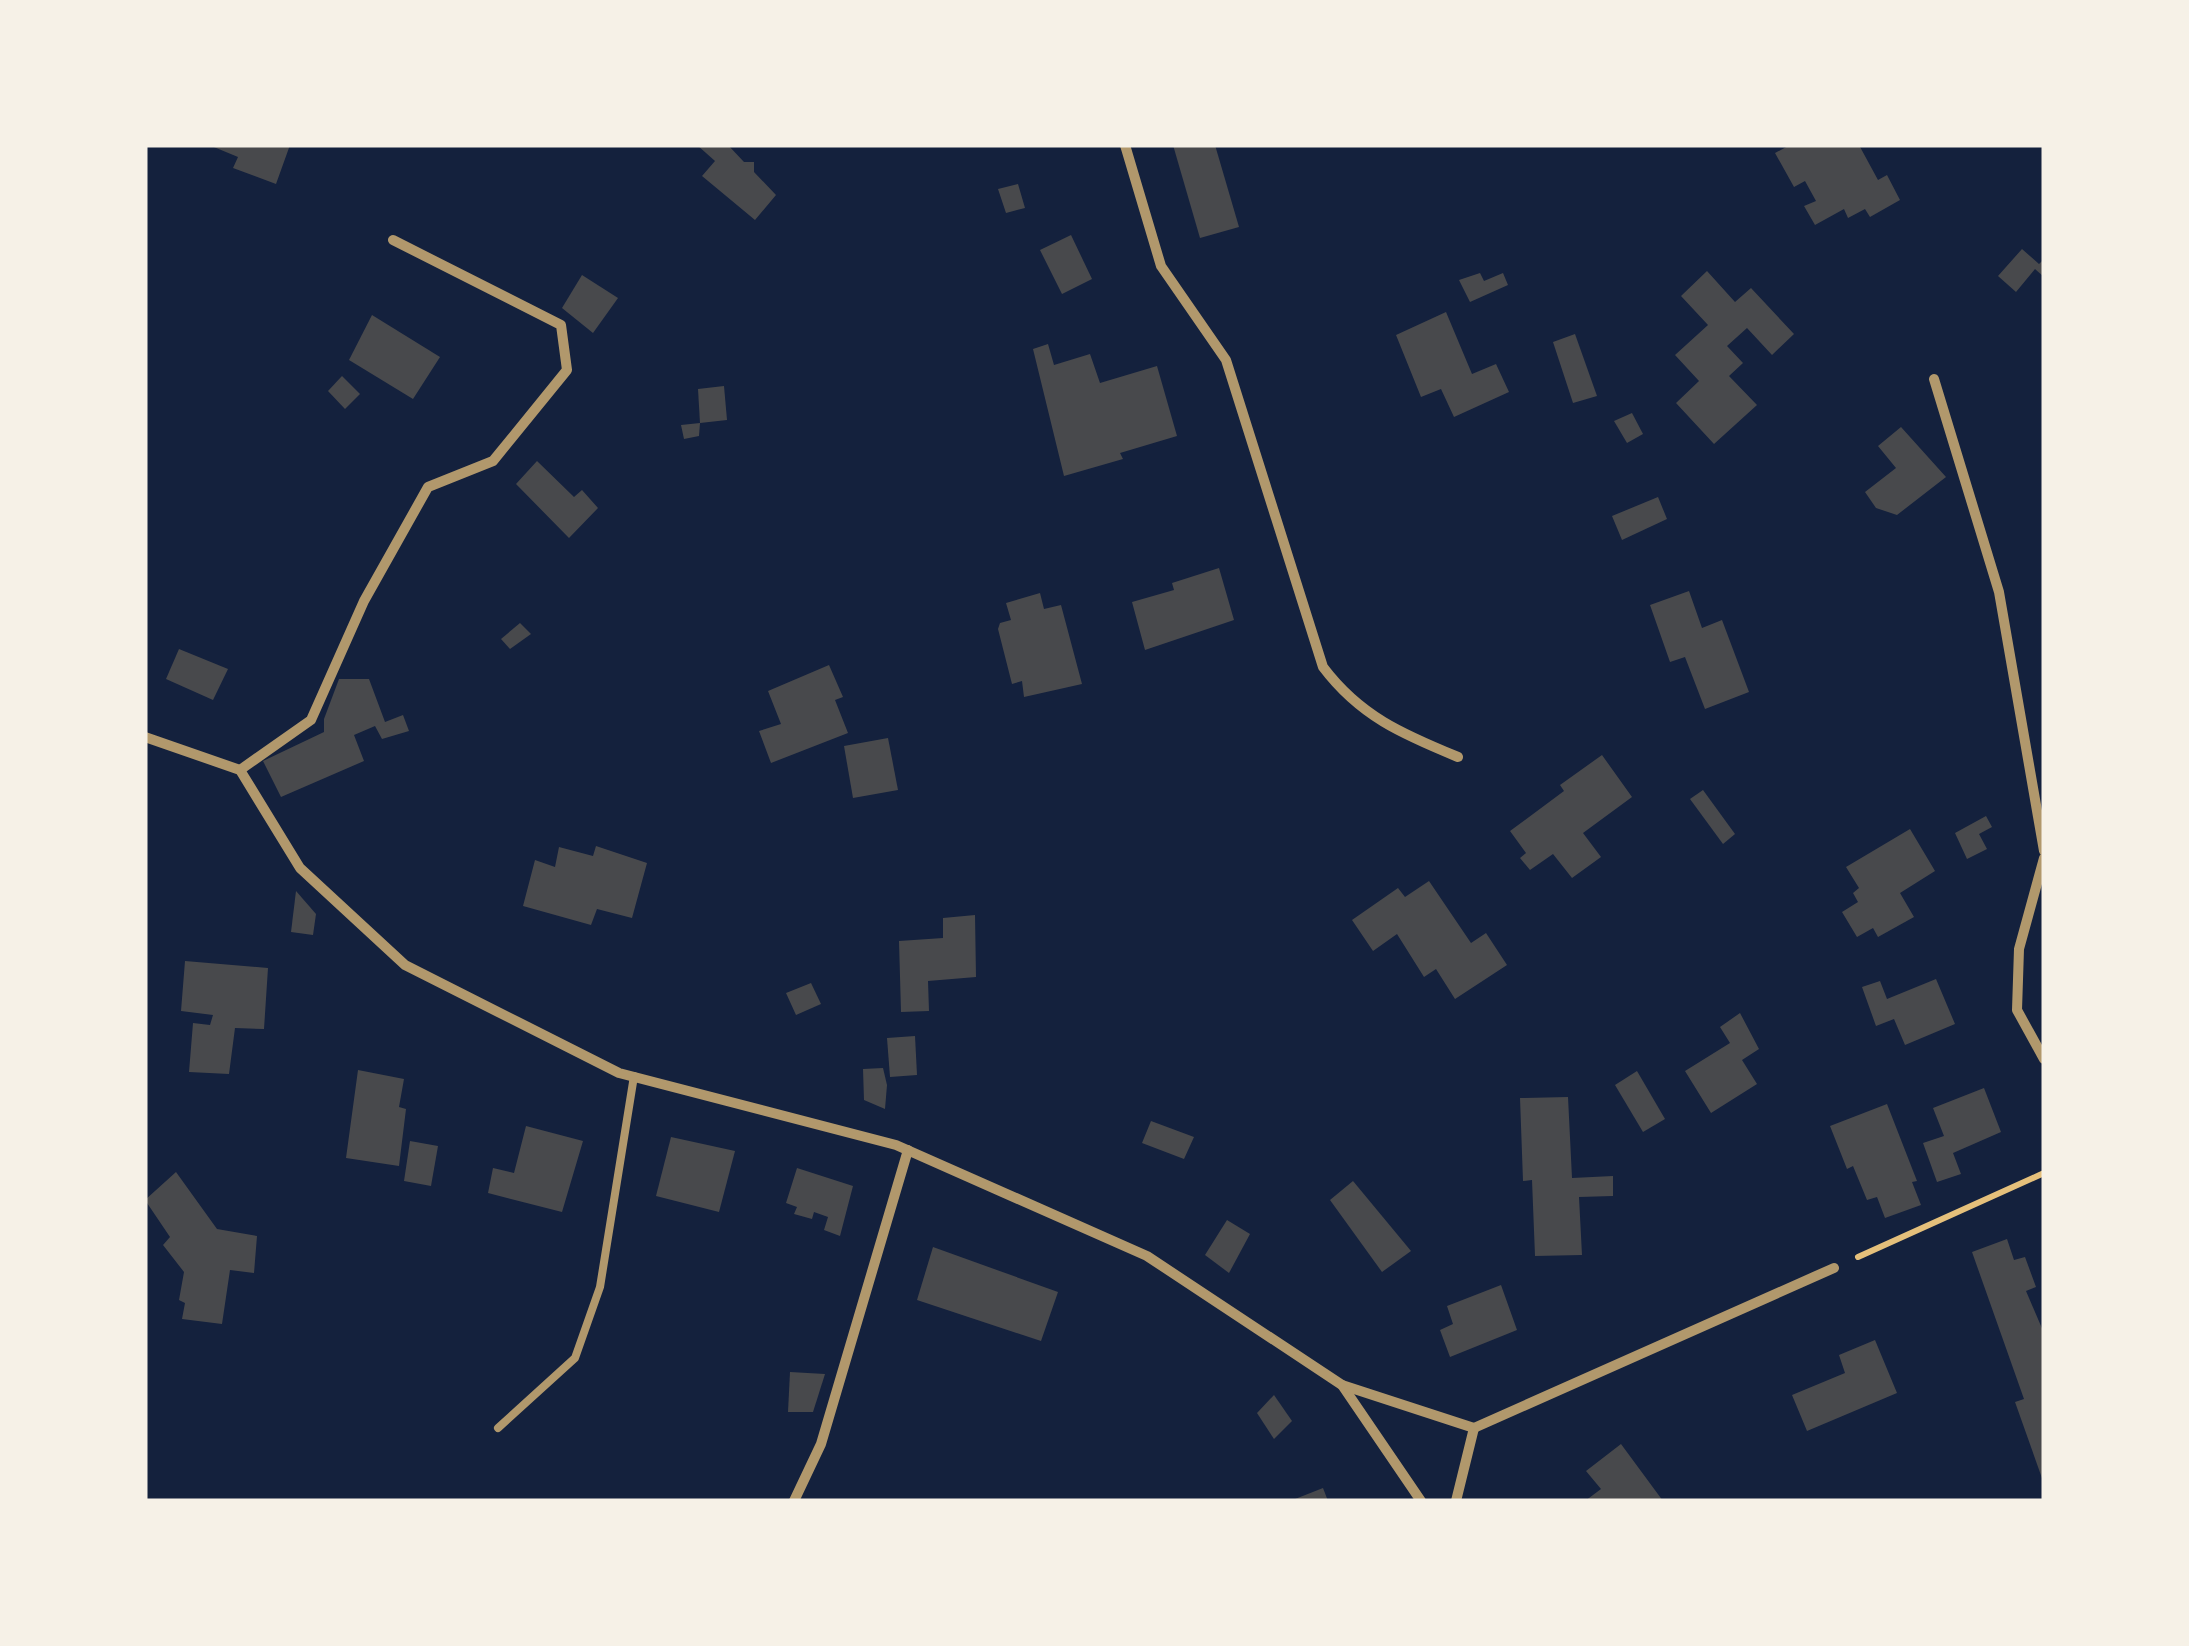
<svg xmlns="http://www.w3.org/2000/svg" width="2189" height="1646" font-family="'Crimson Pro',serif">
<rect width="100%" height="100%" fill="#14213d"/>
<g fill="#48494c">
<path d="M 209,145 L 290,145 L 276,184 L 233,168 L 238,157 Z"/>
<path d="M 697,145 L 728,145 L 744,162 L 754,162 L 754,172 L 776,195 L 755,220 L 702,176 L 715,161 Z"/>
<path d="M 1173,145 L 1215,145 L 1239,227 L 1200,238 Z"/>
<path d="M 1790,145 L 1859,145 L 1878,180 L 1887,175 L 1900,200 L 1870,217 L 1865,209 L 1848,218 L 1844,209 L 1815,225 L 1804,206 L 1816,201 L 1805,181 L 1794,187 L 1775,153 Z"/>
<path d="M 1018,184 L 1025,208 L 1006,213 L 998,189 Z"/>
<path d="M 1071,235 L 1092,279 L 1062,294 L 1040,250 Z"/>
<path d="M 2022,249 L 2039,264 L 2044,259 L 2044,277 L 2035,269 L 2016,292 L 1998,276 Z"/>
<path d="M 1707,271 L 1735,302 L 1751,288 L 1794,334 L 1772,355 L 1747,328 L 1727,346 L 1743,363 L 1729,376 L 1757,405 L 1714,444 L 1676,403 L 1699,381 L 1675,355 L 1708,325 L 1681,296 Z"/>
<path d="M 1480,273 L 1484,281 L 1503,273 L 1508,285 L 1470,302 L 1459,280 Z"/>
<path d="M 582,275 L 618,298 L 593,333 L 562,308 Z"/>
<path d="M 1446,312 L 1472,374 L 1496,364 L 1509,392 L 1454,417 L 1441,389 L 1421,397 L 1396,335 Z"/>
<path d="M 372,315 L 440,357 L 413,399 L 349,360 Z"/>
<path d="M 1575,334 L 1597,396 L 1573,403 L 1553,342 Z"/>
<path d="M 1048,344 L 1054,365 L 1090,354 L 1100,383 L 1157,366 L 1177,436 L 1120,453 L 1123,459 L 1064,476 L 1033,349 Z"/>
<path d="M 342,376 L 360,394 L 345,409 L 328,391 Z"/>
<path d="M 724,386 L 727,420 L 700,423 L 698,389 Z"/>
<path d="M 1632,413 L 1643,434 L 1627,443 L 1614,421 Z"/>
<path d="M 700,423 L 699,436 L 684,439 L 681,425 Z"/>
<path d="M 1901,427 L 1946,477 L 1897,515 L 1876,508 L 1865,492 L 1896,468 L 1878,446 Z"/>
<path d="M 537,461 L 574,497 L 582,490 L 598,508 L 569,538 L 516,484 Z"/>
<path d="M 1658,497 L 1667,519 L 1622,540 L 1612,516 Z"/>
<path d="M 1219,568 L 1234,620 L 1145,650 L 1132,602 L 1174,590 L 1172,583 Z"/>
<path d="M 1689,591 L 1702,628 L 1722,620 L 1749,692 L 1705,709 L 1685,657 L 1670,662 L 1650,605 Z"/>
<path d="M 1040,593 L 1044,609 L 1061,605 L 1082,684 L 1024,697 L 1022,681 L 1012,684 L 998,629 L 1000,623 L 1011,620 L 1006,603 Z"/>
<path d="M 520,623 L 531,634 L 510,649 L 501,639 Z"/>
<path d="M 179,649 L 228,669 L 213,700 L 166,679 Z"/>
<path d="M 829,665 L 843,697 L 835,700 L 848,733 L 771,763 L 759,731 L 781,724 L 768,691 Z"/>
<path d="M 339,679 L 369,679 L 385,722 L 403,715 L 409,731 L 382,739 L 375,726 L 354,735 L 364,761 L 281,797 L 263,761 L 324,732 L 324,719 Z"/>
<path d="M 888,738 L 898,790 L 853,798 L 844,746 Z"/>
<path d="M 1602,755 L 1632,797 L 1583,833 L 1601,857 L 1572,878 L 1553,854 L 1530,870 L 1520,858 L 1526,853 L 1510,831 L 1564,791 L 1560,785 Z"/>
<path d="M 1703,790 L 1735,834 L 1723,844 L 1690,799 Z"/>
<path d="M 1986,816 L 1992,827 L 1979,834 L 1987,849 L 1967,859 L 1955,833 Z"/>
<path d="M 1910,829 L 1935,871 L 1900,893 L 1914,917 L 1878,937 L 1873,928 L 1857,937 L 1842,912 L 1858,902 L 1853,893 L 1859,888 L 1846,867 Z"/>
<path d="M 596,846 L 647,863 L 632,918 L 597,909 L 591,925 L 523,906 L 535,860 L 555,867 L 559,847 L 593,856 Z"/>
<path d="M 1429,881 L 1471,943 L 1486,933 L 1507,965 L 1455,999 L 1436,969 L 1424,977 L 1397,934 L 1373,951 L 1352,920 L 1398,888 L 1405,897 Z"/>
<path d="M 296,891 L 316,914 L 313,935 L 291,932 Z"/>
<path d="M 975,915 L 976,977 L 928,981 L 929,1011 L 901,1012 L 899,941 L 943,938 L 943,918 Z"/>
<path d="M 185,961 L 268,968 L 264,1029 L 235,1028 L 229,1074 L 189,1072 L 193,1023 L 210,1025 L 213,1015 L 181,1011 Z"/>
<path d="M 1936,979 L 1955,1024 L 1905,1045 L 1894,1019 L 1876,1026 L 1862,987 L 1880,981 L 1887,999 Z"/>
<path d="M 811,983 L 821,1004 L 796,1015 L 786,993 Z"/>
<path d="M 1740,1013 L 1759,1049 L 1742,1060 L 1757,1084 L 1711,1113 L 1685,1071 L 1730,1043 L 1720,1027 Z"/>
<path d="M 915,1036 L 917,1075 L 890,1077 L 887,1038 Z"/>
<path d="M 883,1068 L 887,1085 L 885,1109 L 864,1100 L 863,1069 Z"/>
<path d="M 358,1070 L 404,1079 L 399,1107 L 406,1109 L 399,1166 L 346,1158 Z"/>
<path d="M 1637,1071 L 1665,1119 L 1643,1132 L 1615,1085 Z"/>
<path d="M 1984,1088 L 2001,1132 L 1953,1153 L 1961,1174 L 1937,1182 L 1923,1143 L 1944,1136 L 1933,1108 Z"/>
<path d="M 1568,1097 L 1572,1178 L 1613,1176 L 1613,1196 L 1579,1197 L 1582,1255 L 1535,1256 L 1532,1180 L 1523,1181 L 1520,1098 Z"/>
<path d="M 1887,1104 L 1917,1181 L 1912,1182 L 1921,1205 L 1885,1218 L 1877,1197 L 1867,1200 L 1853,1166 L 1847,1169 L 1830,1126 Z"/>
<path d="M 1151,1121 L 1194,1137 L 1184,1159 L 1142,1143 Z"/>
<path d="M 526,1126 L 583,1141 L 562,1212 L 488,1193 L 493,1168 L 514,1173 Z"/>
<path d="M 671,1137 L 735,1151 L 719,1212 L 656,1196 Z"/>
<path d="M 410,1141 L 438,1146 L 431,1186 L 404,1181 Z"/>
<path d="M 797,1168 L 853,1186 L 840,1236 L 824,1230 L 828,1217 L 814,1212 L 812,1219 L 794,1214 L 797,1207 L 786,1203 Z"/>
<path d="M 176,1172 L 217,1229 L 257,1236 L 254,1273 L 230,1270 L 222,1324 L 182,1319 L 185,1303 L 179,1300 L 184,1272 L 163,1245 L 170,1237 L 145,1200 Z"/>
<path d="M 1353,1181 L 1411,1251 L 1382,1272 L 1330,1200 Z"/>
<path d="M 1227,1220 L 1250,1234 L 1229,1273 L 1205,1255 Z"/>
<path d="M 2007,1239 L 2014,1260 L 2025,1257 L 2036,1287 L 2026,1291 L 2044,1333 L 2043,1481 L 2015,1402 L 2024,1399 L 1972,1252 Z"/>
<path d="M 933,1247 L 1058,1292 L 1041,1341 L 917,1300 Z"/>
<path d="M 1501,1285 L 1517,1330 L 1450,1357 L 1440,1330 L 1453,1324 L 1447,1306 Z"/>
<path d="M 1875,1340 L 1897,1393 L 1807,1431 L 1792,1395 L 1845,1373 L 1839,1355 Z"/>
<path d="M 790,1372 L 825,1374 L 813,1412 L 788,1412 Z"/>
<path d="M 1274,1395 L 1292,1421 L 1274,1439 L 1257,1413 Z"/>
<path d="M 1621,1444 L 1663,1501 L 1585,1501 L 1601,1489 L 1586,1471 Z"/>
<path d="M 1323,1488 L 1328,1501 L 1290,1501 Z"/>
</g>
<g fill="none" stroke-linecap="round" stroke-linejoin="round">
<path stroke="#e5c07b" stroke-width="6" d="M 1858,1257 L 2044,1173"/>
<path stroke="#b1986c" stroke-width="8" d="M 498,1428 L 575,1358 L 600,1287 L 634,1076"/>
<g stroke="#b1986c" stroke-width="10">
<path d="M 1125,145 L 1161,266 L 1226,360 L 1323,667 C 1360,716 1402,734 1458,757"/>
<path d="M 1934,379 L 1999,592 L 2044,851"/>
<path d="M 145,737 L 240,770 L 300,868 L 405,965 L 619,1073 L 896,1145 L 1147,1256 L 1342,1385 L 1421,1501"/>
<path d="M 240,770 L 311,720 L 364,601 L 428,487 L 493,461 L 567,370 L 561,325 L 393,240"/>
<path d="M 2044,858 L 2019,949 L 2017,1010 L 2044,1059"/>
<path d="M 1342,1385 L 1474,1428"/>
<path d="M 1474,1428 L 1834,1268"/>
<path d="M 794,1501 L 821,1444 L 908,1150"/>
<path d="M 1456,1501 L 1474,1428"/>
</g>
</g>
<rect width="2189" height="1646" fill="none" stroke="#f6f1e7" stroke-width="295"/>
</svg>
